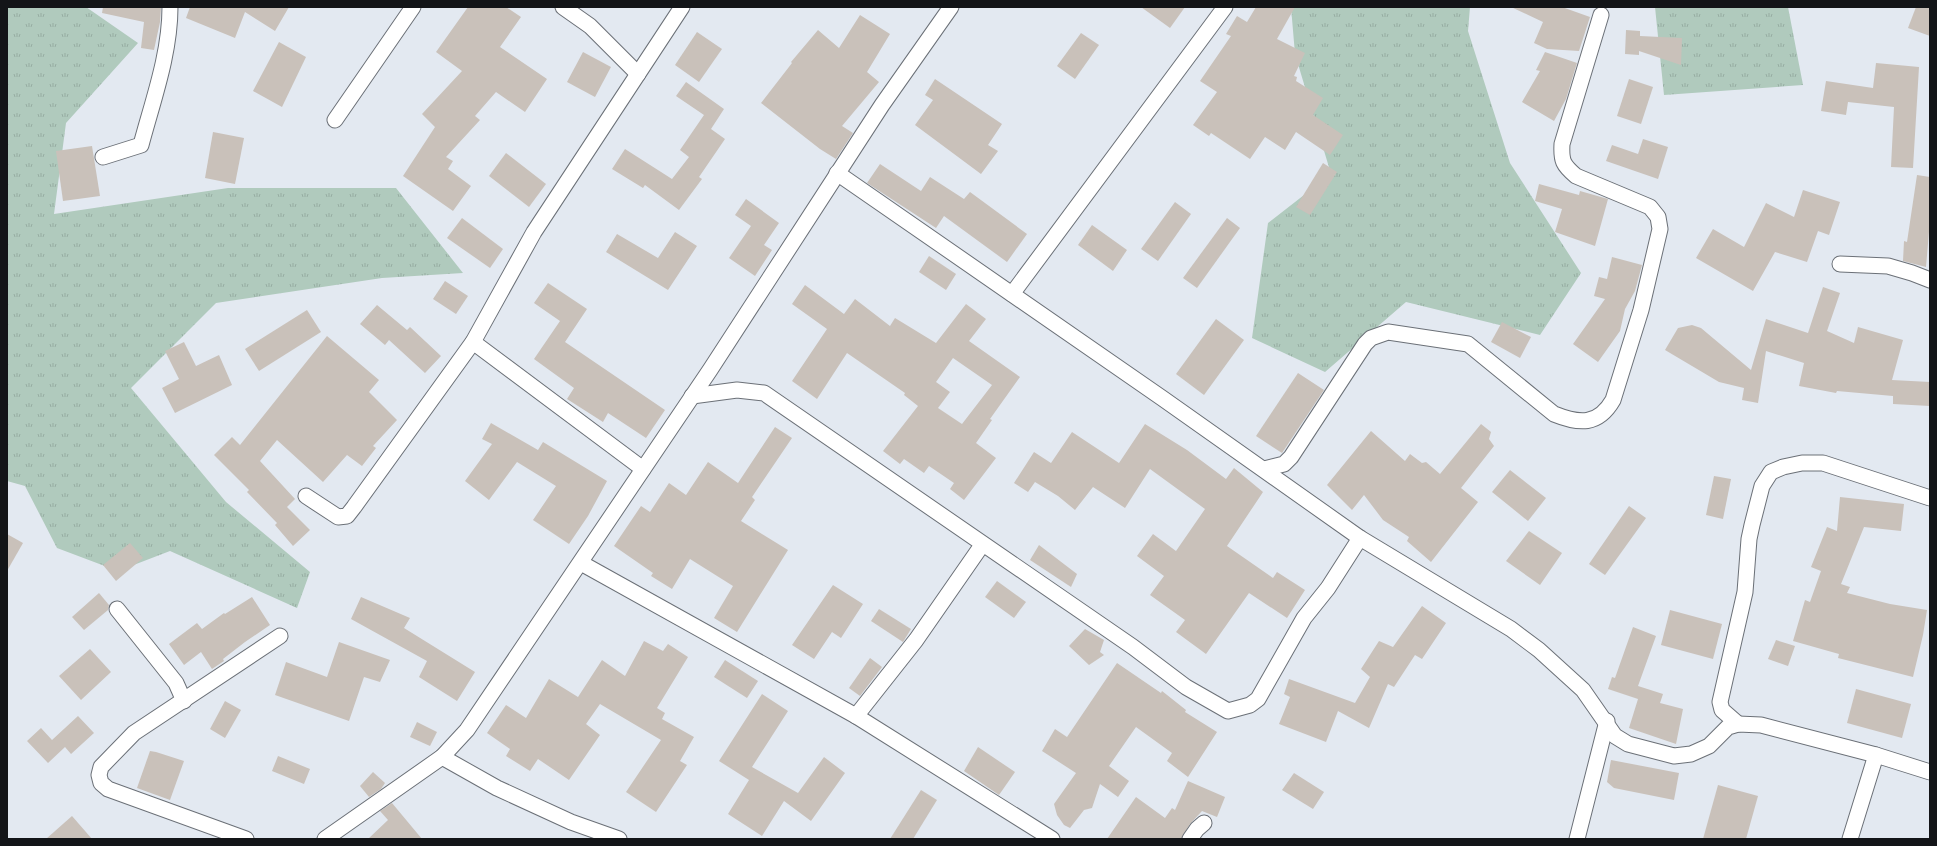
<svg xmlns="http://www.w3.org/2000/svg" width="1937" height="846" font-family="'Alegreya Sans',sans-serif">
<defs>
<pattern id="grass-tufts" width="24" height="20" patternUnits="userSpaceOnUse"><rect width="24" height="20" fill="#b0cabd"/><path d="M3 7l-1-3M5 7V3M7 7l1-3M15 17l-1-3M17 17v-4M19 17l1-3" fill="none" stroke="#96ada2"/></pattern>
</defs>
<rect width="100%" height="100%" fill="#e3e9f1"/>
<g fill="url(#grass-tufts)">
<path d="M 7,7 L 86,7 L 138,43 L 66,123 L 54,214 L 228,188 L 396,188 L 463,273 L 382,278 L 216,303 L 131,388 L 226,502 L 310,572 L 297,608 L 170,551 L 118,571 L 57,548 L 25,486 L 7,481 Z"/>
<path d="M 1291,7 L 1470,7 L 1468,31 L 1510,163 L 1581,273 L 1540,335 L 1406,302 L 1325,372 L 1252,338 L 1268,223 L 1331,174 L 1295,54 Z"/>
<path d="M 1655,7 L 1788,7 L 1803,85 L 1664,95 Z"/>
</g>
<g fill="#c9c1ba" fill-rule="evenodd">
<path d="M 103,7 L 161,8 L 160,22 L 154,50 L 141,48 L 144,22 L 102,13 Z"/>
<path d="M 190,7 L 289,7 L 275,31 L 245,12 L 235,38 L 186,18 Z"/>
<path d="M 468,7 L 506,7 L 521,17 L 500,47 L 547,79 L 525,112 L 496,92 L 475,116 L 480,120 L 446,157 L 453,161 L 448,169 L 471,186 L 453,211 L 403,176 L 435,127 L 422,114 L 462,71 L 436,52 Z"/>
<path d="M 1141,7 L 1185,7 L 1170,28 Z"/>
<path d="M 1256,7 L 1295,7 L 1277,39 L 1305,53 L 1294,76 L 1297,77 L 1296,81 L 1323,98 L 1313,115 L 1343,135 L 1330,155 L 1296,132 L 1285,150 L 1265,137 L 1250,159 L 1211,133 L 1209,136 L 1193,125 L 1217,92 L 1200,81 L 1231,36 L 1226,34 L 1237,16 L 1247,22 Z"/>
<path d="M 1511,7 L 1562,7 L 1590,17 L 1579,51 L 1547,49 L 1534,43 L 1543,22 Z"/>
<path d="M 1916,7 L 1930,7 L 1930,36 L 1908,28 Z"/>
<path d="M 860,15 L 890,34 L 867,72 L 879,82 L 842,126 L 853,133 L 836,159 L 820,149 L 761,103 L 792,63 L 791,62 L 818,30 L 839,48 Z"/>
<path d="M 1626,30 L 1640,31 L 1640,36 L 1682,38 L 1681,65 L 1639,51 L 1639,55 L 1625,54 Z"/>
<path d="M 697,32 L 722,49 L 699,82 L 675,65 Z"/>
<path d="M 1081,33 L 1099,45 L 1075,79 L 1057,66 Z"/>
<path d="M 279,42 L 306,57 L 282,107 L 253,91 Z"/>
<path d="M 583,52 L 611,67 L 595,97 L 567,82 Z"/>
<path d="M 1545,52 L 1577,63 L 1566,99 L 1554,121 L 1522,102 L 1540,71 L 1536,70 Z"/>
<path d="M 1876,63 L 1919,67 L 1913,168 L 1891,167 L 1894,107 L 1848,102 L 1846,115 L 1821,111 L 1826,81 L 1873,88 Z"/>
<path d="M 935,79 L 1002,124 L 988,145 L 998,151 L 981,174 L 915,125 L 933,100 L 925,95 Z"/>
<path d="M 1629,79 L 1653,87 L 1641,124 L 1617,116 Z"/>
<path d="M 686,82 L 724,109 L 711,129 L 725,139 L 699,177 L 702,179 L 679,210 L 645,185 L 643,188 L 612,169 L 625,149 L 672,179 L 689,157 L 680,150 L 704,115 L 676,96 Z"/>
<path d="M 213,132 L 244,138 L 235,184 L 205,178 Z"/>
<path d="M 1643,139 L 1668,147 L 1658,179 L 1606,161 L 1612,145 L 1638,154 Z"/>
<path d="M 92,146 L 100,196 L 63,201 L 56,151 Z"/>
<path d="M 506,153 L 546,184 L 529,207 L 489,176 Z"/>
<path d="M 1323,163 L 1337,172 L 1310,215 L 1296,207 Z"/>
<path d="M 880,164 L 921,191 L 930,177 L 964,199 L 970,192 L 1027,234 L 1007,262 L 944,216 L 936,228 L 867,183 Z"/>
<path d="M 1917,175 L 1930,177 L 1930,220 L 1926,267 L 1903,261 L 1904,241 L 1907,242 Z"/>
<path d="M 1539,184 L 1579,195 L 1580,191 L 1608,199 L 1595,246 L 1555,232 L 1562,209 L 1535,201 Z"/>
<path d="M 1803,190 L 1840,202 L 1829,235 L 1818,231 L 1807,262 L 1775,252 L 1753,291 L 1696,258 L 1713,229 L 1744,247 L 1766,203 L 1794,217 Z"/>
<path d="M 746,199 L 779,223 L 764,245 L 772,250 L 755,276 L 729,258 L 751,226 L 735,215 Z"/>
<path d="M 1175,202 L 1191,214 L 1158,261 L 1141,249 Z"/>
<path d="M 462,218 L 503,249 L 490,268 L 447,238 Z"/>
<path d="M 1227,218 L 1240,228 L 1197,288 L 1183,278 Z"/>
<path d="M 1092,225 L 1127,250 L 1113,271 L 1078,245 Z"/>
<path d="M 675,232 L 697,246 L 668,290 L 606,252 L 617,234 L 658,258 Z"/>
<path d="M 929,256 L 956,274 L 946,290 L 919,272 Z"/>
<path d="M 1612,257 L 1642,265 L 1635,291 L 1625,309 L 1620,331 L 1598,362 L 1573,344 L 1605,299 L 1594,296 L 1599,277 L 1607,279 Z"/>
<path d="M 445,281 L 468,296 L 456,314 L 433,299 Z"/>
<path d="M 548,283 L 587,309 L 565,342 L 665,410 L 646,438 L 608,413 L 603,422 L 567,399 L 574,388 L 534,359 L 560,321 L 534,303 Z"/>
<path d="M 805,285 L 844,314 L 855,299 L 890,326 L 895,318 L 936,343 L 966,304 L 986,319 L 969,341 L 1020,377 L 990,419 L 992,420 L 976,443 L 996,458 L 964,500 L 950,489 L 954,483 L 929,466 L 924,473 L 904,459 L 900,464 L 883,451 L 918,406 L 904,395 L 905,393 L 847,353 L 817,399 L 792,381 L 827,329 L 792,304 ZM 953,358 L 992,385 L 962,424 L 938,408 L 950,392 L 936,382 Z"/>
<path d="M 1823,287 L 1840,293 L 1827,331 L 1854,343 L 1858,327 L 1903,340 L 1892,380 L 1930,382 L 1930,406 L 1893,404 L 1893,396 L 1837,391 L 1836,393 L 1799,386 L 1804,363 L 1766,351 L 1758,403 L 1742,400 L 1744,388 L 1719,382 L 1665,350 L 1678,328 L 1692,325 L 1701,328 L 1751,370 L 1766,319 L 1808,333 Z"/>
<path d="M 377,305 L 407,330 L 410,327 L 441,356 L 425,373 L 389,340 L 385,345 L 360,324 Z"/>
<path d="M 307,310 L 321,332 L 259,371 L 245,349 Z"/>
<path d="M 1216,319 L 1244,340 L 1204,395 L 1176,374 Z"/>
<path d="M 1502,322 L 1531,337 L 1520,358 L 1491,342 Z"/>
<path d="M 327,336 L 379,380 L 369,392 L 397,420 L 373,446 L 376,448 L 362,466 L 347,455 L 323,482 L 277,440 L 260,461 L 295,499 L 287,507 L 310,530 L 293,546 L 275,525 L 277,523 L 247,492 L 249,490 L 214,455 L 232,437 L 240,445 Z"/>
<path d="M 184,342 L 196,366 L 219,355 L 232,385 L 175,413 L 162,388 L 179,379 L 165,351 Z"/>
<path d="M 1298,373 L 1324,390 L 1282,453 L 1256,436 Z"/>
<path d="M 491,423 L 538,450 L 543,442 L 607,481 L 588,516 L 569,544 L 533,520 L 556,486 L 517,462 L 489,500 L 465,481 L 492,444 L 482,439 Z"/>
<path d="M 1145,424 L 1187,450 L 1226,479 L 1234,468 L 1263,492 L 1227,546 L 1273,578 L 1277,572 L 1305,590 L 1287,618 L 1249,593 L 1206,654 L 1176,632 L 1185,620 L 1150,595 L 1164,576 L 1137,556 L 1153,534 L 1176,551 L 1205,509 L 1150,469 L 1125,508 L 1093,487 L 1075,510 L 1058,496 L 1035,482 L 1028,492 L 1014,483 L 1034,452 L 1051,463 L 1072,432 L 1119,463 Z"/>
<path d="M 1481,424 L 1491,432 L 1489,439 L 1494,446 L 1461,488 L 1478,502 L 1431,562 L 1407,541 L 1409,537 L 1383,520 L 1364,495 L 1352,510 L 1327,485 L 1371,431 L 1405,461 L 1410,454 L 1422,463 L 1426,462 L 1440,474 Z"/>
<path d="M 775,427 L 792,438 L 752,497 L 755,500 L 741,521 L 788,550 L 737,632 L 714,618 L 733,586 L 690,559 L 672,589 L 651,576 L 653,573 L 614,546 L 641,506 L 650,512 L 669,483 L 686,495 L 708,462 L 738,483 Z"/>
<path d="M 1510,470 L 1546,498 L 1528,521 L 1492,492 Z"/>
<path d="M 1714,476 L 1731,479 L 1723,519 L 1706,515 Z"/>
<path d="M 1840,497 L 1904,504 L 1901,531 L 1864,527 L 1841,584 L 1850,587 L 1847,593 L 1890,604 L 1927,610 L 1923,635 L 1913,677 L 1838,658 L 1839,654 L 1793,641 L 1805,600 L 1810,602 L 1821,571 L 1811,567 L 1827,527 L 1837,531 Z"/>
<path d="M 1629,506 L 1646,518 L 1605,575 L 1589,564 Z"/>
<path d="M 1529,531 L 1562,553 L 1540,585 L 1506,561 Z"/>
<path d="M 7,534 L 23,543 L 7,571 Z"/>
<path d="M 130,543 L 143,558 L 116,581 L 103,565 Z"/>
<path d="M 1039,545 L 1077,574 L 1071,587 L 1030,560 Z"/>
<path d="M 997,581 L 1026,602 L 1014,618 L 985,597 Z"/>
<path d="M 833,585 L 863,604 L 841,638 L 832,632 L 814,659 L 792,645 Z"/>
<path d="M 99,593 L 109,605 L 108,610 L 84,630 L 72,617 Z"/>
<path d="M 252,597 L 270,625 L 245,642 L 223,659 L 224,661 L 212,669 L 201,652 L 184,665 L 169,644 L 197,623 L 202,629 L 224,613 L 225,614 Z"/>
<path d="M 361,597 L 410,618 L 404,628 L 475,672 L 457,701 L 419,677 L 427,661 L 351,619 Z"/>
<path d="M 1422,606 L 1446,623 L 1422,659 L 1415,655 L 1394,687 L 1388,684 L 1369,728 L 1338,711 L 1326,742 L 1279,724 L 1290,697 L 1284,694 L 1289,679 L 1355,703 L 1370,677 L 1361,669 L 1379,641 L 1393,647 Z"/>
<path d="M 879,609 L 911,629 L 903,642 L 871,621 Z"/>
<path d="M 1670,610 L 1722,624 L 1713,659 L 1661,645 Z"/>
<path d="M 1633,627 L 1656,636 L 1638,686 L 1663,694 L 1660,703 L 1683,709 L 1676,744 L 1629,728 L 1638,699 L 1608,689 L 1612,677 L 1615,678 Z"/>
<path d="M 1085,629 L 1104,640 L 1100,652 L 1104,655 L 1089,665 L 1069,646 Z"/>
<path d="M 1776,640 L 1795,646 L 1788,666 L 1768,659 Z"/>
<path d="M 644,641 L 663,651 L 668,644 L 688,657 L 657,708 L 665,713 L 662,719 L 694,737 L 680,761 L 687,765 L 656,812 L 626,792 L 661,740 L 600,704 L 586,724 L 600,735 L 569,780 L 538,759 L 530,771 L 506,756 L 510,749 L 487,733 L 506,705 L 526,718 L 549,679 L 578,697 L 602,660 L 625,676 Z"/>
<path d="M 339,642 L 390,660 L 380,682 L 364,677 L 349,721 L 275,695 L 286,662 L 327,677 Z"/>
<path d="M 90,649 L 111,672 L 81,700 L 59,676 Z"/>
<path d="M 870,658 L 882,667 L 860,696 L 849,688 Z"/>
<path d="M 725,660 L 758,681 L 747,698 L 714,677 Z"/>
<path d="M 1117,663 L 1161,693 L 1162,691 L 1186,710 L 1185,712 L 1217,732 L 1188,777 L 1167,761 L 1172,753 L 1136,727 L 1109,766 L 1129,781 L 1118,797 L 1100,784 L 1092,808 L 1084,810 L 1070,828 L 1064,825 L 1057,815 L 1054,804 L 1076,773 L 1042,751 L 1055,729 L 1067,737 Z"/>
<path d="M 1856,689 L 1911,704 L 1902,738 L 1847,723 Z"/>
<path d="M 762,694 L 788,711 L 752,767 L 798,793 L 824,757 L 845,773 L 811,821 L 784,801 L 762,836 L 728,814 L 749,780 L 719,761 Z"/>
<path d="M 225,701 L 241,710 L 225,738 L 210,729 Z"/>
<path d="M 78,716 L 94,733 L 71,754 L 65,747 L 48,763 L 27,741 L 41,728 L 52,740 Z"/>
<path d="M 417,722 L 437,732 L 430,746 L 410,737 Z"/>
<path d="M 978,747 L 1015,772 L 999,795 L 964,771 Z"/>
<path d="M 150,751 L 156,752 L 184,761 L 170,800 L 137,788 Z"/>
<path d="M 278,756 L 310,769 L 304,784 L 272,771 Z"/>
<path d="M 1611,760 L 1679,773 L 1674,800 L 1614,788 L 1607,782 Z"/>
<path d="M 373,772 L 385,783 L 381,789 L 369,797 L 360,786 Z"/>
<path d="M 1294,773 L 1324,792 L 1313,809 L 1282,790 Z"/>
<path d="M 1188,781 L 1225,797 L 1217,817 L 1202,811 L 1190,824 L 1181,839 L 1107,839 L 1136,797 L 1165,818 L 1172,808 L 1175,810 Z"/>
<path d="M 1718,785 L 1758,796 L 1746,839 L 1703,839 Z"/>
<path d="M 921,790 L 937,800 L 913,839 L 890,839 Z"/>
<path d="M 392,803 L 422,839 L 368,839 L 388,820 L 380,811 Z"/>
<path d="M 72,816 L 92,839 L 46,839 Z"/>
</g>
<g fill="none" stroke-linecap="round" stroke-linejoin="round">
<defs>
<g id="street">
<path d="M 563,7 L 590,26 L 638,74"/>
<path d="M 335,120 L 413,7"/>
<path d="M 103,157 L 141,145 C 153,100 170,54 170,7"/>
<path d="M 837,173 L 1162,398 L 1360,538 L 1511,629 L 1539,650 L 1583,690 L 1615,736 L 1628,744 L 1674,756 L 1691,754 L 1709,746 L 1728,727 L 1738,724 L 1761,725 L 1876,755 L 1930,772"/>
<path d="M 1840,264 L 1888,266 L 1912,273 L 1930,280"/>
<path d="M 1012,294 L 1225,7"/>
<path d="M 473,342 L 643,469"/>
<path d="M 692,396 L 737,390 L 764,393 L 1133,647 L 1186,687 L 1228,711 L 1250,705 L 1258,699 L 1304,618 L 1328,588 L 1360,538"/>
<path d="M 1264,469 L 1284,464 L 1291,457 L 1365,344 L 1371,338 L 1388,332 L 1468,344 L 1554,414 C 1579,424 1598,426 1613,400 L 1641,310 L 1660,229 L 1658,217 L 1650,207 L 1576,176 C 1563,165 1561,161 1562,144 L 1601,15"/>
<path d="M 306,496 L 338,517 L 347,516 L 354,507 L 473,342 L 534,232 L 682,7"/>
<path d="M 581,563 L 856,716 L 1052,839"/>
<path d="M 117,609 L 176,683 L 184,701"/>
<path d="M 856,716 L 916,640 L 982,545"/>
<path d="M 1738,724 L 1722,710 L 1720,702 L 1745,592 L 1749,539 L 1752,525 L 1762,486 L 1771,472 L 1783,467 L 1802,463 L 1823,463 L 1930,498"/>
<path d="M 442,757 L 497,788 L 571,822 L 619,839"/>
<path d="M 246,839 L 108,789 L 101,783 L 99,775 L 101,767 L 134,733 L 280,636"/>
<path d="M 325,839 L 442,757 L 467,730 L 710,370 L 882,105 L 951,7"/>
<path d="M 1190,839 L 1197,829 L 1204,823"/>
<path d="M 1577,839 L 1607,721"/>
<path d="M 1850,839 L 1876,755"/>
</g>
</defs>
<use href="#street" stroke="#6b7077" stroke-width="17"/>
<use href="#street" stroke="#fff" stroke-width="15"/>
</g>
<rect width="1937" height="846" fill="none" stroke="#131518" stroke-width="16"/>
</svg>
